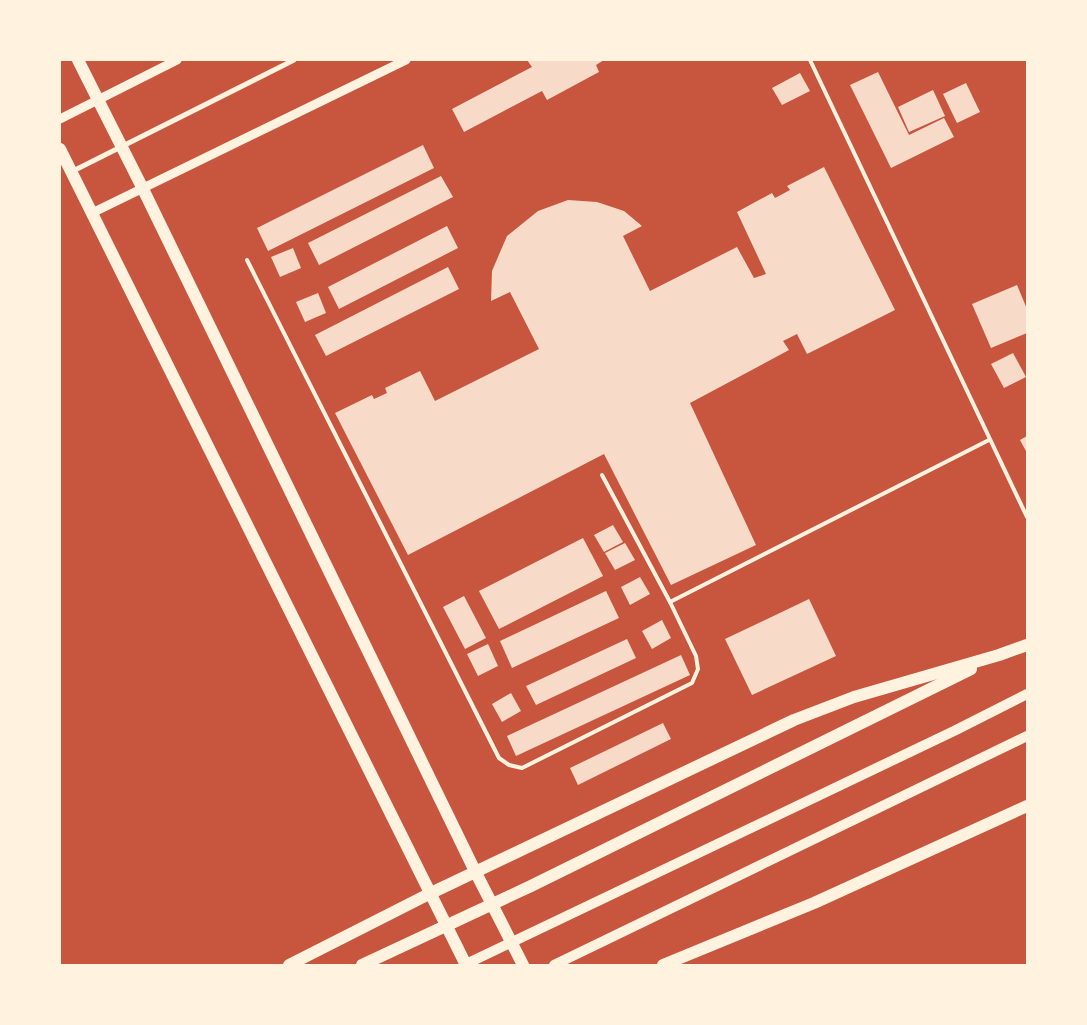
<svg xmlns="http://www.w3.org/2000/svg" width="1087" height="1025" font-family="'Archivo Narrow',sans-serif">
<rect width="100%" height="100%" fill="#c8553d"/>
<g fill="#f7dbc8">
<path d="M 527,60 L 604,60 L 596,65 L 599,72 L 547,100 L 542,91 L 464,132 L 452,109 L 532,67 Z"/>
<path d="M 878,72 L 909,135 L 944,118 L 954,137 L 891,168 L 850,85 Z"/>
<path d="M 800,73 L 810,91 L 782,105 L 772,88 Z"/>
<path d="M 966,83 L 980,112 L 957,123 L 943,94 Z"/>
<path d="M 933,90 L 945,116 L 909,132 L 898,107 Z"/>
<path d="M 423,145 L 434,168 L 268,251 L 257,228 Z"/>
<path d="M 824,167 L 895,310 L 807,354 L 797,334 L 783,341 L 789,350 L 690,403 L 756,545 L 671,585 L 604,454 L 408,555 L 335,413 L 372,395 L 374,399 L 387,393 L 385,388 L 420,371 L 435,401 L 539,349 L 510,292 L 491,301 L 492,271 L 507,236 L 538,211 L 568,200 L 597,202 L 624,211 L 642,226 L 623,236 L 650,291 L 737,247 L 754,278 L 766,274 L 737,212 L 772,193 L 775,198 L 790,190 L 787,186 Z"/>
<path d="M 441,176 L 453,197 L 319,265 L 308,243 Z"/>
<path d="M 447,226 L 458,248 L 339,309 L 328,287 Z"/>
<path d="M 293,248 L 301,268 L 280,277 L 271,257 Z"/>
<path d="M 448,267 L 459,289 L 326,356 L 315,335 Z"/>
<path d="M 1017,285 L 1027,309 L 1027,333 L 991,348 L 972,304 Z"/>
<path d="M 318,293 L 326,313 L 305,322 L 296,302 Z"/>
<path d="M 1013,353 L 1026,377 L 1004,388 L 991,364 Z"/>
<path d="M 1027,436 L 1027,453 L 1020,440 Z"/>
<path d="M 613,525 L 623,542 L 604,552 L 594,535 Z"/>
<path d="M 583,538 L 603,576 L 499,629 L 479,591 Z"/>
<path d="M 625,543 L 635,560 L 615,570 L 605,553 Z"/>
<path d="M 640,577 L 650,594 L 630,605 L 621,587 Z"/>
<path d="M 606,591 L 619,618 L 512,668 L 500,641 Z"/>
<path d="M 464,596 L 486,638 L 465,649 L 443,607 Z"/>
<path d="M 809,599 L 836,656 L 752,695 L 725,639 Z"/>
<path d="M 662,620 L 671,638 L 652,649 L 642,631 Z"/>
<path d="M 627,639 L 636,658 L 536,705 L 526,686 Z"/>
<path d="M 488,644 L 498,666 L 478,676 L 467,654 Z"/>
<path d="M 681,655 L 690,675 L 516,756 L 507,736 Z"/>
<path d="M 511,693 L 521,711 L 502,722 L 492,704 Z"/>
<path d="M 663,723 L 671,739 L 578,785 L 570,768 Z"/>
</g>
<g fill="none" stroke-linecap="round" stroke-linejoin="round">
<g stroke="#fff3e0" stroke-width="4">
<path d="M 810,60 L 1027,517"/>
<path d="M 247,260 L 499,758 L 509,765 L 522,768 L 692,683 L 698,669 L 696,656 L 670,602"/>
<path d="M 602,475 L 670,602 L 989,440"/>
</g>
<path stroke="#fff3e0" stroke-width="5" d="M 71,172 L 294,60"/>
<g stroke="#fff3e0" stroke-width="9">
<path d="M 60,119 L 177,60"/>
<path d="M 92,213 L 406,60"/>
</g>
<g stroke="#fff3e0" stroke-width="10">
<path d="M 464,965 L 954,731 L 1027,694"/>
<path d="M 554,965 L 1027,736"/>
</g>
<g stroke="#fff3e0" stroke-width="12">
<path d="M 78,60 L 143,189 L 475,871 L 523,965"/>
<path d="M 60,149 L 466,965"/>
<path d="M 289,965 L 429,894 L 794,720 L 854,697 L 999,655 L 1027,645"/>
<path d="M 362,965 L 531,886 L 971,669"/>
<path d="M 663,965 L 814,903 L 1027,806"/>
</g>
</g>
<rect width="1087" height="1025" fill="none" stroke="#fff3e0" stroke-width="122"/>
</svg>
